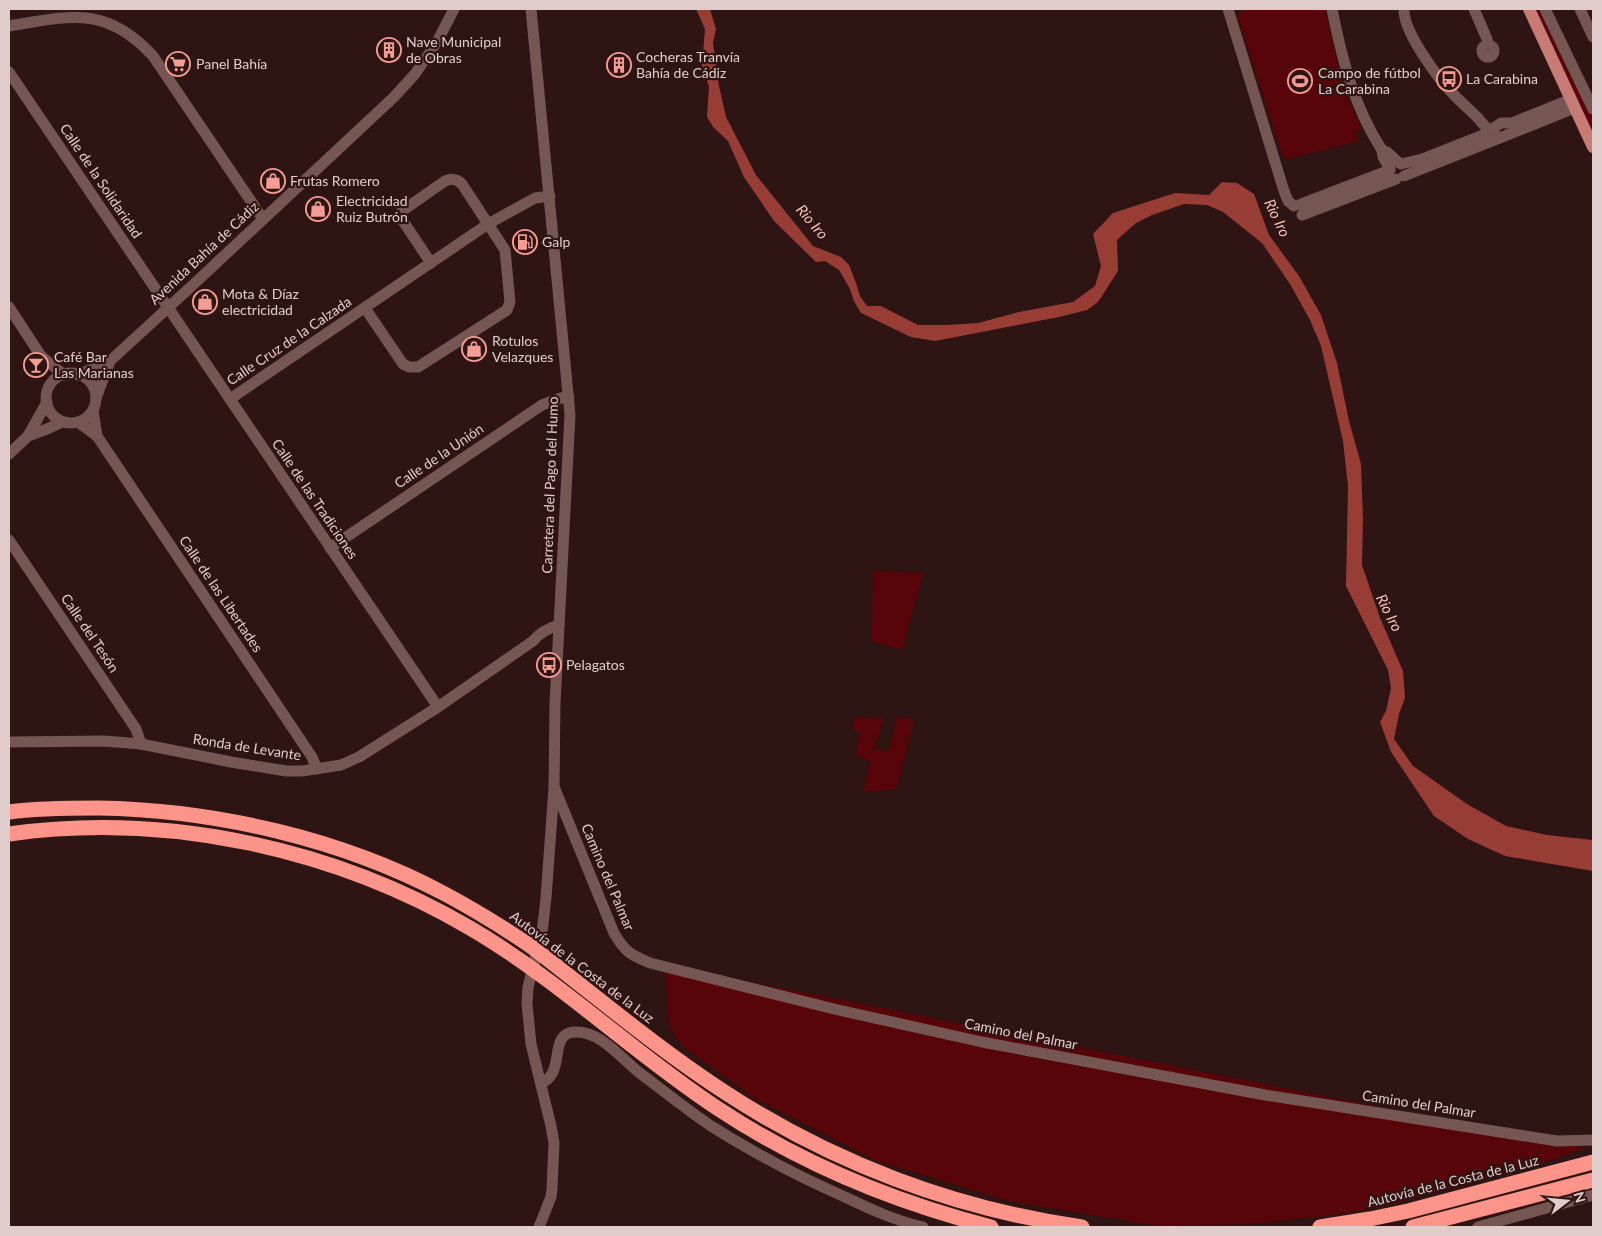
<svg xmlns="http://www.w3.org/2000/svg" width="1602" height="1236" font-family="Lato,sans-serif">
<rect width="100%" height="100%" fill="#2e1412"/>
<g fill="#570508">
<path d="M 1248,9 L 1325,9 L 1337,62 L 1348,99 L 1362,129 L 1355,133 L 1359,141 L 1284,160 L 1238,17 L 1241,11 Z"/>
<path d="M 1534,9 L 1542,9 L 1593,119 L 1593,136 Z"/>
<path d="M 874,571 L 923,573 L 902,650 L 871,641 Z"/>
<path d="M 855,717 L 884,718 L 874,749 L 889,751 L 897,717 L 911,718 L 914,721 L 896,789 L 863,792 L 871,759 L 870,761 L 859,757 L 856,753 L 860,732 L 852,730 Z"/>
<path d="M 665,965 L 1586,1148 L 1521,1170 L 1390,1205 L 1334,1215 L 1248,1224 L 1157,1226 L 1008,1201 L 875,1160 L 756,1099 L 682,1046 L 669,1026 Z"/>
</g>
<path fill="#983c36" d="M 696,9 L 710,9 L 716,29 L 713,43 L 719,86 L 726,117 L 756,175 L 813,246 L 841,257 L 849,265 L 856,283 L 860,296 L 867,306 L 881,306 L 918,325 L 947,325 L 978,323 L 1019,312 L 1073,302 L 1095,286 L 1101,266 L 1093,234 L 1113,213 L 1175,193 L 1209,195 L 1222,182 L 1237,183 L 1254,194 L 1269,235 L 1299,276 L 1321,315 L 1337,363 L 1349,421 L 1361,464 L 1363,518 L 1362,565 L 1380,618 L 1403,671 L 1405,698 L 1399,714 L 1394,739 L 1413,766 L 1467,804 L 1506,826 L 1547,835 L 1593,840 L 1593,871 L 1505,856 L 1468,839 L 1434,816 L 1391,752 L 1380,722 L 1386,711 L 1391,688 L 1388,670 L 1346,586 L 1348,486 L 1343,441 L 1321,346 L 1310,320 L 1290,284 L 1262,243 L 1223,212 L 1207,205 L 1184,204 L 1152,215 L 1136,223 L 1117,240 L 1118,271 L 1098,302 L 1087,310 L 1059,317 L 935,341 L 911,337 L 861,313 L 854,301 L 850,289 L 839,270 L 825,261 L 816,262 L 774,221 L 744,177 L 728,141 L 713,127 L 707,117 L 709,87 L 702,65 L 705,29 Z"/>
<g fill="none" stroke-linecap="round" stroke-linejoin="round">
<g stroke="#765652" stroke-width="11">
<path d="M 531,9 L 570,415 L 555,703 L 554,788 L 546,898 L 542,933 L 528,987 L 527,1004 L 531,1044 L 551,1126 L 554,1143 L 552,1189 L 551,1197 L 539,1227"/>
<path d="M 1228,9 L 1284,191 L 1288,201 L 1294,206"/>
<path d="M 1332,9 C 1342,59 1354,107 1382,150"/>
<path d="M 1404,9 C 1403,32 1439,80 1456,97 C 1463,104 1471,111 1478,118 C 1483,124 1487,130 1495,134"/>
<path d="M 1474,9 L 1487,39 L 1488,44"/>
<path d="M 1545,9 L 1593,109"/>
<path d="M 1580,9 L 1593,37"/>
<path d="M 9,26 C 70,16 106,5 153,56 L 263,219"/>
<circle cx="1488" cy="51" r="6"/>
<path d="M 9,72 L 438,707"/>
<path d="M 1401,164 L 1422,159 L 1483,135 L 1501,123 L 1512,123 L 1571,99"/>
<path d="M 1390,169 L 1383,157 L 1382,150 L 1387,152 L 1399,163"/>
<path d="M 1404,176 L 1575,108"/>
<path d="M 1299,205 L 1390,170"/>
<path d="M 1302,215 L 1396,179"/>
<path d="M 9,307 L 41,356 L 64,375"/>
<path d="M 365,308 L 403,364 L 409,367 L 418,367 L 507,310 L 510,302 L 505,250 L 462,184 C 457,179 452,178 445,181 L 402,211 L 403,221 L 431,263"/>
<circle cx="71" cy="398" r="25"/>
<path d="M 78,375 L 110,361 L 195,283 L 394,97 L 415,74 L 437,42 L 454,9"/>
<path d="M 96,398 L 110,361"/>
<path d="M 230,399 L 488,224 L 535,198 L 550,196"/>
<path d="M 93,410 L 97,436"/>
<path d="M 78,422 L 97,436 L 312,757 L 317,769"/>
<path d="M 28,436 L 47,429 L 62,422"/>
<path d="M 9,454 L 28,436 L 47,402"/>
<path d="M 9,540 L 136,729 L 141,744"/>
<path d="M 330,548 L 542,405 L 561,398 L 569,397"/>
<path d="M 9,742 L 104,741 L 141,744 L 231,762 L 286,771 L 302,771 L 341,765 L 359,757 L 438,707 L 533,641 C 540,632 549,628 559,625"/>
<path d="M 555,789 L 614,933 C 625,952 631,955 650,963 L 834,1009 L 982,1042 L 1265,1095 L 1557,1141 L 1593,1140"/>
<path d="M 541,1083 C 567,1073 547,1033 575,1032 C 602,1031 622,1060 641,1074 C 664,1091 687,1110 711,1126 C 754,1153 799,1177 845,1197 C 870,1209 896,1221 923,1227"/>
<path d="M 1478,1227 L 1593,1195"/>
</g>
<path stroke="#c67b74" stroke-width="12" d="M 1529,9 L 1593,147"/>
<g stroke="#fc948a" stroke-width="15">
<path d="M 9,812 C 38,808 69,808 99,808 C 216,810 342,839 445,894 C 475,910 504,928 532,947 C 596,996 658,1049 726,1093 C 833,1163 955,1209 1082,1227"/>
<path d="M 9,834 C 167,812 333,848 470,928 C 559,980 632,1052 717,1108 C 800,1163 894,1202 991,1227"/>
<path d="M 1320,1227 L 1370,1219 L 1408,1211 L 1593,1162"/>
<path d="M 1413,1227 L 1593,1180"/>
</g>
</g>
<defs>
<symbol id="building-ring" viewBox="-11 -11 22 22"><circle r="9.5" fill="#2e1412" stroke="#f59c93" stroke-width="1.5"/><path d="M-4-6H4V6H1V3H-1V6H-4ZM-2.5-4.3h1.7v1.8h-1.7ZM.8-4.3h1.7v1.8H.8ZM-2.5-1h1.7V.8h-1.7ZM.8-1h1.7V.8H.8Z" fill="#f59c93"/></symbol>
<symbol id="supermarket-ring" viewBox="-11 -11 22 22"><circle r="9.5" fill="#2e1412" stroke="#f59c93" stroke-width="1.5"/><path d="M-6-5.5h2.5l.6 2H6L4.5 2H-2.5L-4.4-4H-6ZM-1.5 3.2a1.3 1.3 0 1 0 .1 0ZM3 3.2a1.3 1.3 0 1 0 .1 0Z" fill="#f59c93"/></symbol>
<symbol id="bus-ring" viewBox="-11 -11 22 22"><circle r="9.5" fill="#2e1412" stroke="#f59c93" stroke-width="1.5"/><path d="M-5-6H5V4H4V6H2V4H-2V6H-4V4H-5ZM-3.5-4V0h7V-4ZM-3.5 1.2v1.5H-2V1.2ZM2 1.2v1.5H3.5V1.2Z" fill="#f59c93"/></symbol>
<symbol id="stadium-ring" viewBox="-11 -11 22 22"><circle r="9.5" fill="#2e1412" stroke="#f59c93" stroke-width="1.5"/><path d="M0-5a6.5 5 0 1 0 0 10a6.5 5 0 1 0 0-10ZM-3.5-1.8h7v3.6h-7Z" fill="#f59c93"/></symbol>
<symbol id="shop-ring" viewBox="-11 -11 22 22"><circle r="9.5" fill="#2e1412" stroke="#f59c93" stroke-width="1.5"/><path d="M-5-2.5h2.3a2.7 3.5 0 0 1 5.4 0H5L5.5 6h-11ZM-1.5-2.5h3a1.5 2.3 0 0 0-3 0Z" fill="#f59c93"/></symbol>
<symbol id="fuel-ring" viewBox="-11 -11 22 22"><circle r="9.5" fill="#2e1412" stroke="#f59c93" stroke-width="1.5"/><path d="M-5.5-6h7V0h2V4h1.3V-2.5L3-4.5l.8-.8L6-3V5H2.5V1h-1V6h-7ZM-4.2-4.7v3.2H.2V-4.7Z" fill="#f59c93"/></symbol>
<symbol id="bar-ring" viewBox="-11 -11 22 22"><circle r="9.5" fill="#2e1412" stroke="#f59c93" stroke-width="1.5"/><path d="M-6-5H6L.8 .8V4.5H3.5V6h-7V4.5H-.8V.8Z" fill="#f59c93"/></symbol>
</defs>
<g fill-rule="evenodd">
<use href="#building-ring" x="375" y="36" width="28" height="28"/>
<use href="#supermarket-ring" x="164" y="50" width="28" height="28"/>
<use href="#building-ring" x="605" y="51" width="28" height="28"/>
<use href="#bus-ring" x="1435" y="65" width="28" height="28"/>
<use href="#stadium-ring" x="1286" y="67" width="28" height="28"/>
<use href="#shop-ring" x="259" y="167" width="28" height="28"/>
<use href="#shop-ring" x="304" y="195" width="28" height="28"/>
<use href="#fuel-ring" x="511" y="228" width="28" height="28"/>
<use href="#shop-ring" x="191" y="288" width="28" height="28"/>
<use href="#shop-ring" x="460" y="335" width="28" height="28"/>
<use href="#bar-ring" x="22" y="351" width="28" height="28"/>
<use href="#bus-ring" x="535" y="651" width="28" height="28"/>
</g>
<g text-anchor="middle" stroke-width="4.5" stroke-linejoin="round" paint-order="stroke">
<g font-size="14" fill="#e0ccca" stroke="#2e1412" text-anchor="start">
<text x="406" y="47">Nave Municipal<tspan x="406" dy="16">de Obras</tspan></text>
<text x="636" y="62">Cocheras Tranvía<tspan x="636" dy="16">Bahía de Cádiz</tspan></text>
<text x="196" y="69">Panel Bahía</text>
<text x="1318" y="78">Campo de fútbol<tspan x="1318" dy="16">La Carabina</tspan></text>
<text x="1466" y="84">La Carabina</text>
<text x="290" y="186">Frutas Romero</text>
<text x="336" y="206">Electricidad<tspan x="336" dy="16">Ruiz Butrón</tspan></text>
<text x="542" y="247">Galp</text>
<text x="222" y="299">Mota &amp; Díaz<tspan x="222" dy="16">electricidad</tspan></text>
<text x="492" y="346">Rotulos<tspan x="492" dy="16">Velazques</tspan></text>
<text x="54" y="362">Café Bar<tspan x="54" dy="16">Las Marianas</tspan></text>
<text x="566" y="670">Pelagatos</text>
</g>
<g font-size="14" fill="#e0ccca" stroke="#2e1412">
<text transform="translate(101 181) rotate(56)" y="5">Calle de la Solidaridad</text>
<text transform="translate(204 253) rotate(-43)" y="5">Avenida Bahía de Cádiz</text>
<text transform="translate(289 341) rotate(-34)" y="5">Calle Cruz de la Calzada</text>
<text transform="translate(439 456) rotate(-34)" y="5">Calle de la Unión</text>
<text transform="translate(550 485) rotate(-88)" y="5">Carretera del Pago del Humo</text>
<text transform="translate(315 499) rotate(56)" y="5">Calle de las Tradiciones</text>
<text transform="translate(221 594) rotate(56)" y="5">Calle de las Libertades</text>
<text transform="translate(90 633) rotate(56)" y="5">Calle del Tesón</text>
<text transform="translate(247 747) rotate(9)" y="5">Ronda de Levante</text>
<text transform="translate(608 877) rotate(67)" y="5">Camino del Palmar</text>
<text transform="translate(582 967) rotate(37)" y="5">Autovía de la Costa de la Luz</text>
<text transform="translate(1021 1034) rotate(11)" y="5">Camino del Palmar</text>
<text transform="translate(1419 1104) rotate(9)" y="5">Camino del Palmar</text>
<text transform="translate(1453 1181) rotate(-14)" y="5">Autovía de la Costa de la Luz</text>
</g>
<g font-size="15" font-style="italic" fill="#f6c1bb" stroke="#2e1412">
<text transform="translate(1277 218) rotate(64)" y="5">Rio Iro</text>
<text transform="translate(812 222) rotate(50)" y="5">Rio Iro</text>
<text transform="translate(1389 613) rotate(63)" y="5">Rio Iro</text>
</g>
</g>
<rect width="1602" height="1236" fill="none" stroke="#e0ccca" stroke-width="20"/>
<g transform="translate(1567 1201) rotate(74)" stroke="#2e1412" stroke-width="4" paint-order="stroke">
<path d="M0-4L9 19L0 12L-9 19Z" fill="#e0ccca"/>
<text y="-8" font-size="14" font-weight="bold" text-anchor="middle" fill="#e0ccca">N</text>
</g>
</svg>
